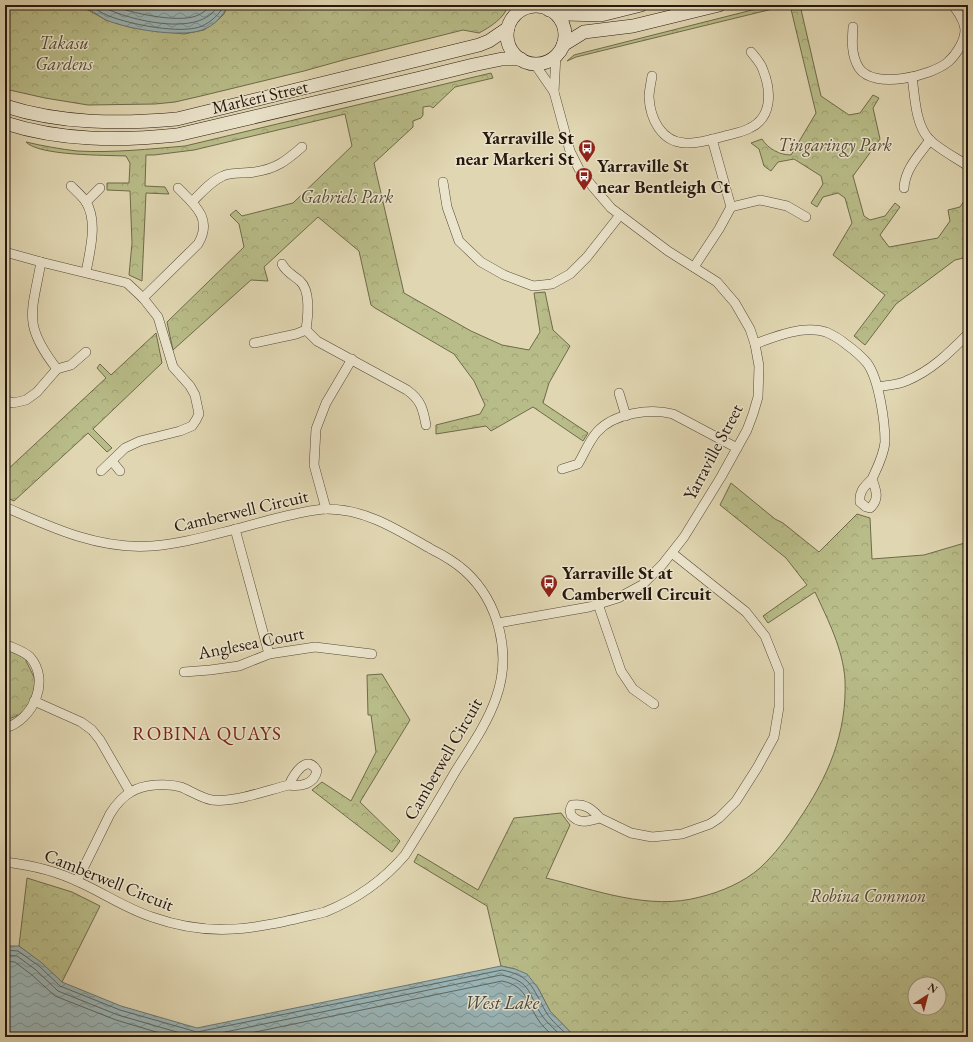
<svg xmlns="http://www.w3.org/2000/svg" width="973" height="1042" font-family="'EB Garamond',serif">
<defs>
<pattern id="park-crowns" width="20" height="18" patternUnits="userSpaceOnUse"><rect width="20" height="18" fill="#b8bc88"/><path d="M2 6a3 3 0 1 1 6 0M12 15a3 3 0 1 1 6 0" fill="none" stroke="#9ea174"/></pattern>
<pattern id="water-waves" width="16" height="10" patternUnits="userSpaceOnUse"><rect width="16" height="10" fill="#9ab6b8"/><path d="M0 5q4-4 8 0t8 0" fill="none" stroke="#7d9394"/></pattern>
</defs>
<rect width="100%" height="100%" fill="#e0d6b1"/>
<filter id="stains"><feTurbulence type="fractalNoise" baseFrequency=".005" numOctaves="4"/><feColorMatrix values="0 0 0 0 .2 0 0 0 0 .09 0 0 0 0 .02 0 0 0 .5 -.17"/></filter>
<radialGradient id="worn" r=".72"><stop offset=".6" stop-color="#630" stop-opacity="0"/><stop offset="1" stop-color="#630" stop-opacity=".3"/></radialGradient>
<g fill="url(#park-crowns)" stroke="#6f6a4b" fill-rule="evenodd">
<path d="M 5,5 L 76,5 L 90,11 L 106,20 L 133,28 L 184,34 L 204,30 L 218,20 L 224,14 L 228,5 L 508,5 C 505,18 490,27 479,33 L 463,30 L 347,59 L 304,71 L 201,96 L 175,102 L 155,104 L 88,105 L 45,98 L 5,89 Z"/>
<path d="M 772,5 L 789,5 L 576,57 L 567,61 L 574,55 Z"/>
<path d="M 790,5 L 800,5 L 821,96 L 849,115 L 860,113 L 873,95 L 879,98 L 873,108 L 880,139 L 853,176 L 864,216 L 870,220 L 885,216 L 895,203 L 900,207 L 880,235 L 889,247 L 938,238 L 950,221 L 948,210 L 960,207 L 968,195 L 968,211 L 966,213 L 968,220 L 968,257 L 955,260 L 896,304 L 865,345 L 854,336 L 885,295 L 833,255 L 852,223 L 845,198 L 838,193 L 823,197 L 817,207 L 811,203 L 823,184 L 821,176 L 794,159 L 778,162 L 771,171 L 764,166 L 759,149 L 751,143 L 762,139 C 768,149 780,155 791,155 L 816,113 Z"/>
<path d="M 491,73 L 493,78 L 455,87 L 433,108 L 430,106 L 423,107 L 423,115 L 421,118 L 413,121 L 413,127 L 374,163 L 404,293 L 471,331 L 502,345 L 529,350 L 540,332 L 534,293 L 545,292 L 553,330 L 570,346 L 549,383 L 543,403 L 588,433 L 583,441 L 533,407 L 491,431 L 486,426 L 436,434 L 436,425 L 480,414 L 485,405 L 474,381 L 454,354 L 375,308 L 371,305 L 359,251 L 318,217 L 264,267 L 268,281 L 251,280 L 173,350 L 167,322 L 244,247 L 239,224 L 230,215 L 236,210 L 242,216 L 293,203 L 352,146 L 345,114 L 194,150 L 154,155 L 146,155 L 145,186 L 165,187 L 169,194 L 146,193 L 142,281 L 129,275 L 132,243 L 130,191 L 107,190 L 107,183 L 129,183 L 130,163 L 126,156 C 105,155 39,156 26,142 C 43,146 60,149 77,151 C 113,153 149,149 185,146 Z"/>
<path d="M 156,333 L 162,363 L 93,429 L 112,448 L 107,452 L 88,433 L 14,501 L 5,497 L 5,472 L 106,378 L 97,368 L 100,364 L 111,375 Z"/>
<path d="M 731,483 L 775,519 L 783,523 L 819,552 L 857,514 L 870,518 L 872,559 L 924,555 L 968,542 L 968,1037 L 780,1037 L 776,1035 L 774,1037 L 575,1037 L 550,1011 L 538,988 L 515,969 L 501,966 L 487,906 L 414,862 L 418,854 L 478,890 L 514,818 L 561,813 L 570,825 L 546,878 C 596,890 649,911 700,897 C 721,892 744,882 760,868 C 775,854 787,838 798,821 C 828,777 847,734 845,680 C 843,649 828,620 815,592 L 768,623 L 763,616 L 807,585 L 786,558 L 720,505 ZM 915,984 L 939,984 L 939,1008 L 915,1008 Z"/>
<path d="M 5,647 L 27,658 L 26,661 L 35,679 L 37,680 L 31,700 L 21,717 L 18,715 L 5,721 Z"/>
<path d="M 382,674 L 410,720 L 360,802 L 400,841 L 392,852 L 312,790 L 322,782 L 351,801 L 376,752 L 371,715 L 368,715 L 367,675 Z"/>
<path d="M 27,878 L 72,892 L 100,906 L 62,982 L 41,963 L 19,946 Z"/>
</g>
<g fill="url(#water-waves)" stroke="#6c7774">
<path d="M 76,5 L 228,5 C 223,16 214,26 202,30 C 179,38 128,29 106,20 C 100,17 96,13 90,10 C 85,8 80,7 76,5 Z"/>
<path d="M 5,946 L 19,946 L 42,963 L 62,982 L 121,1006 L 197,1028 L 501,966 L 515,969 L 527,974 L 538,988 L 550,1011 L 575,1037 L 5,1037 Z"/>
</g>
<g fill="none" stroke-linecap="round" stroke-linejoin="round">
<g stroke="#606763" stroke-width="1">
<path d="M 87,5 C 95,8 101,13 109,16 C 129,24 182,35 202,26 C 211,22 220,14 224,5"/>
<path d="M 99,5 C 123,19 202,40 218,5"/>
<path d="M 111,5 C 130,13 177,23 196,16 C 202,14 208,9 211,5"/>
<path d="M 5,950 L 18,951 L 39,966 L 60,986 L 120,1010 L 197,1032 L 502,970 C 532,976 532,988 546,1012 C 551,1021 562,1029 569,1037"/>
<path d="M 5,955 L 17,956 L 36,970 L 58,991 L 118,1015 L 194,1037"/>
<path d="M 5,961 L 15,962 L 32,975 L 55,996 L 116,1020 L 173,1037"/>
<path d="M 201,1037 L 501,975 C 533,981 528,996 543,1017 C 548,1024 556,1030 562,1037"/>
<path d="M 231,1037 L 502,981 C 526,986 526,1000 537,1018 C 541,1025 548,1031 554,1037"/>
</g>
<defs>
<g id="minor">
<path d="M 515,15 L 516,5"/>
<path d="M 853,27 C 852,41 851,55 859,68 C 874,90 931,76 948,62 C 956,55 965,41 965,30 C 965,21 958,12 953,5"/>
<path d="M 534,63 L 554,92"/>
<path d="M 652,76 C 651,83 649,91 649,97 C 650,118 661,142 685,143 C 696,144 710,140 721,137 C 730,134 741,133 750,128 C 773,117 771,90 763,70 C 761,63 755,57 751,52"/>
<path d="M 912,77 C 915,96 915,124 929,139 C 937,148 958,159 968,166"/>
<path d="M 443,182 L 447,207 L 459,241 L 481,262 L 504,275 L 533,286 L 552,284 L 570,274 L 587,257 L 620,215"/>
<path d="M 71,186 C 76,191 82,196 86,202 C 98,221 90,251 86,272"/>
<path d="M 904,188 C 905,169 919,155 930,140"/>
<path d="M 86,202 L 100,188"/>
<path d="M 192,202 C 201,193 211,181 223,176 C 232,172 244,174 254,172 C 276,169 286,161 302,147"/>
<path d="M 731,207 L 760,200 L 787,206 L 806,217"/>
<path d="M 5,252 L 41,262 L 127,283 L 143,298 L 158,317 L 173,367 L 190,386 L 195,395 L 199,414 L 196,420 L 192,426 L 180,431 L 140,441 L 125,448 L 101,471"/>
<path d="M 41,262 C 32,313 22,324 57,369"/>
<path d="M 282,264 C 286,272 293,275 300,281 C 311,291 308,316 306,330"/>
<path d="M 694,267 L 719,229 L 731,207 L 712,139"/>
<path d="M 143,298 L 198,244 C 213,219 195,205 178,188"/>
<path d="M 306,330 L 317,341 L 407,390 C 421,400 423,409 426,425"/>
<path d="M 254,343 L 296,334 L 306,330"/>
<path d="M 755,344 C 776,336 803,325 826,332 C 833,335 841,340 847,345 C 854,350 861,356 867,363 C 879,379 885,422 885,442 C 884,455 877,468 872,479 C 876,490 880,499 870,508 L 866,507 L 860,502 C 859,491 864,487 872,479"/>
<path d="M 878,387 C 887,385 897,385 906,381 C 931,371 949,353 968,334"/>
<path d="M 619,393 L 626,416"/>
<path d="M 5,400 L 13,403 L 26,400 L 37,392 L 57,369 L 71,365 L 86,352"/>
<path d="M 112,461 L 120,471"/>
<path d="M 562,469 L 578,464 C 584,454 589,441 597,432 C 614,413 650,408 673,414 L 737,448"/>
<path d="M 5,507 C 52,528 100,550 152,546 C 182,544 211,535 240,528 C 258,523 276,518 295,514 C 305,512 316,509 327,509 C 366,509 398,530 431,549 C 443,555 455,562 465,571 C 499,602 512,654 496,698 C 487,724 470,748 455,772 C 439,800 422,828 405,855 C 382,882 357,899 325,912 C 261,927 217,940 152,917 C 127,909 105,894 81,883 C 57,871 31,865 5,862"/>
<path d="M 326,509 L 314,465 L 316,429 L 326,403 L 352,359"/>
<path d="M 235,529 L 269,654"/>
<path d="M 598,604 L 621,671 L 633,689 L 654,704"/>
<path d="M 498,623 L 589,607 L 618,598 L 642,585 L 662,565 L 684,537 L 721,477 L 747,430 L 753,414 L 758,397 L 759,366 L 755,344 L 750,329 L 735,303 L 717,282 L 668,251 L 611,208 L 593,187 L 579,169 L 570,151 L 554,92 L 556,55"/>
<path d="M 5,644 C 13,648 24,651 30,657 C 51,681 33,720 5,728"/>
<path d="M 184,672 L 210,670 L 239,666 L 269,654 L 315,647 L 372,654"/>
<path d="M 34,701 L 81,722 L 92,730 L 100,740 L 130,792"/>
<path d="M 600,818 C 592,809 585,803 572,805 L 570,810 L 571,815 C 580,825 588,821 600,818 L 631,833 L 652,837 L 682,834 L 710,824 L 719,818 L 736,801 L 757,768 L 774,737 L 779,707 L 779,671 L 765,636 L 746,612 L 672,553"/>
<path d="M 77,881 L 110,814 C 115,806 122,797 131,792 C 143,784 167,783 181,787 C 191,791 201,798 212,800 C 233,803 268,790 289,785 C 294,774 307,753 317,771 C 314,784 301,787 289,785"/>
</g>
<g id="secondary">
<circle cx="536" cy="35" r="29"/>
<path d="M 549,10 L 566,14 L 601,15 L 641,5"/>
<path d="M 563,45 L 584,32 L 633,26 L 719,5"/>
<path d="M 5,106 C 61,124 120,124 177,119 L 479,45 L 489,41 L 508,28"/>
<path d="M 5,123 C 61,141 119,141 177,135 L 420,78 L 473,65 L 502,59 L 521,59"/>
</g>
</defs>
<use href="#minor" stroke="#544837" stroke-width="10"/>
<use href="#secondary" stroke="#26180e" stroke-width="14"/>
<use href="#minor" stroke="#ebe4cc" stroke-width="9"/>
<use href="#secondary" stroke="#ebe4cc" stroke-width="13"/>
</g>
<defs>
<symbol id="bus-pin" viewBox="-11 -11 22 30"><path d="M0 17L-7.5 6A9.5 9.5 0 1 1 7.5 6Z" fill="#8f2418" stroke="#ebe4cc"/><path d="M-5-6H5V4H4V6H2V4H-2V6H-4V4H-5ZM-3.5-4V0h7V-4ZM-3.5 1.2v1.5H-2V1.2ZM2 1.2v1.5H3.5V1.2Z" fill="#fff"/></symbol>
</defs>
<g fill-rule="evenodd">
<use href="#bus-pin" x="577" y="138" width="20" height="27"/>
<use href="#bus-pin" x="574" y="166" width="20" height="27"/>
<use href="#bus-pin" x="539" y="573" width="20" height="27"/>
</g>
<g text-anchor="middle" stroke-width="3" stroke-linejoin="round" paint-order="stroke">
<g font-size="18" font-style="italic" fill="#524933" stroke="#ebe4cc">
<text x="64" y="49">Takasu<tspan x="64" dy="21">Gardens</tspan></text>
<text x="835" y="151">Tingaringy Park</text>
<text x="347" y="203">Gabriels Park</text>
<text x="868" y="902">Robina Common</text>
</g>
<g font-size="18" fill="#26180e" stroke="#ebe4cc">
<text transform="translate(260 97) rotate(-13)" y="6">Markeri Street</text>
<text transform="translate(713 452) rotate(-62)" y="6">Yarraville Street</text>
<text transform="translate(241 511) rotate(-13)" y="6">Camberwell Circuit</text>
<text transform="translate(251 643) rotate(-11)" y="6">Anglesea Court</text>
<text transform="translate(443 759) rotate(-60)" y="6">Camberwell Circuit</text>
<text transform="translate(109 880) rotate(22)" y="6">Camberwell Circuit</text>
</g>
<g font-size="18" font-weight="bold" fill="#26180e" stroke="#ebe4cc" text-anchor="start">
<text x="574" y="144" text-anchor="end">Yarraville St<tspan x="574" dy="21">near Markeri St</tspan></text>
<text x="597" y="172">Yarraville St<tspan x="597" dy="21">near Bentleigh Ct</tspan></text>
<text x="562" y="579">Yarraville St at<tspan x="562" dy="21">Camberwell Circuit</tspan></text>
</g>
<g font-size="19" letter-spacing="1" fill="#7a1f14" stroke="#ebe4cc">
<text x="207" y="740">ROBINA QUAYS</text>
</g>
<g font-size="19" font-style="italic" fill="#494741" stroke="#ebe4cc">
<text x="502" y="1009">West Lake</text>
</g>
</g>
<rect width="973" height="1042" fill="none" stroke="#e0d6b1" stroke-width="20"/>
<rect x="6" y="6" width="961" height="1030" fill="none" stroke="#26180e" stroke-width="2"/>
<rect x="10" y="10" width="953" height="1022" fill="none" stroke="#26180e"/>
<g transform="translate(927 996) rotate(36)"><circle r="19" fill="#ebe4cc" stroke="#9c9280"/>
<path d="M0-3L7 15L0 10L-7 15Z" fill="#8f2418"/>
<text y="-6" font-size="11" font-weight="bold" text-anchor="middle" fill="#26180e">N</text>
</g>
<rect width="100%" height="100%" filter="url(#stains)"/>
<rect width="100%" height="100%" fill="url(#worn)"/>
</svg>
